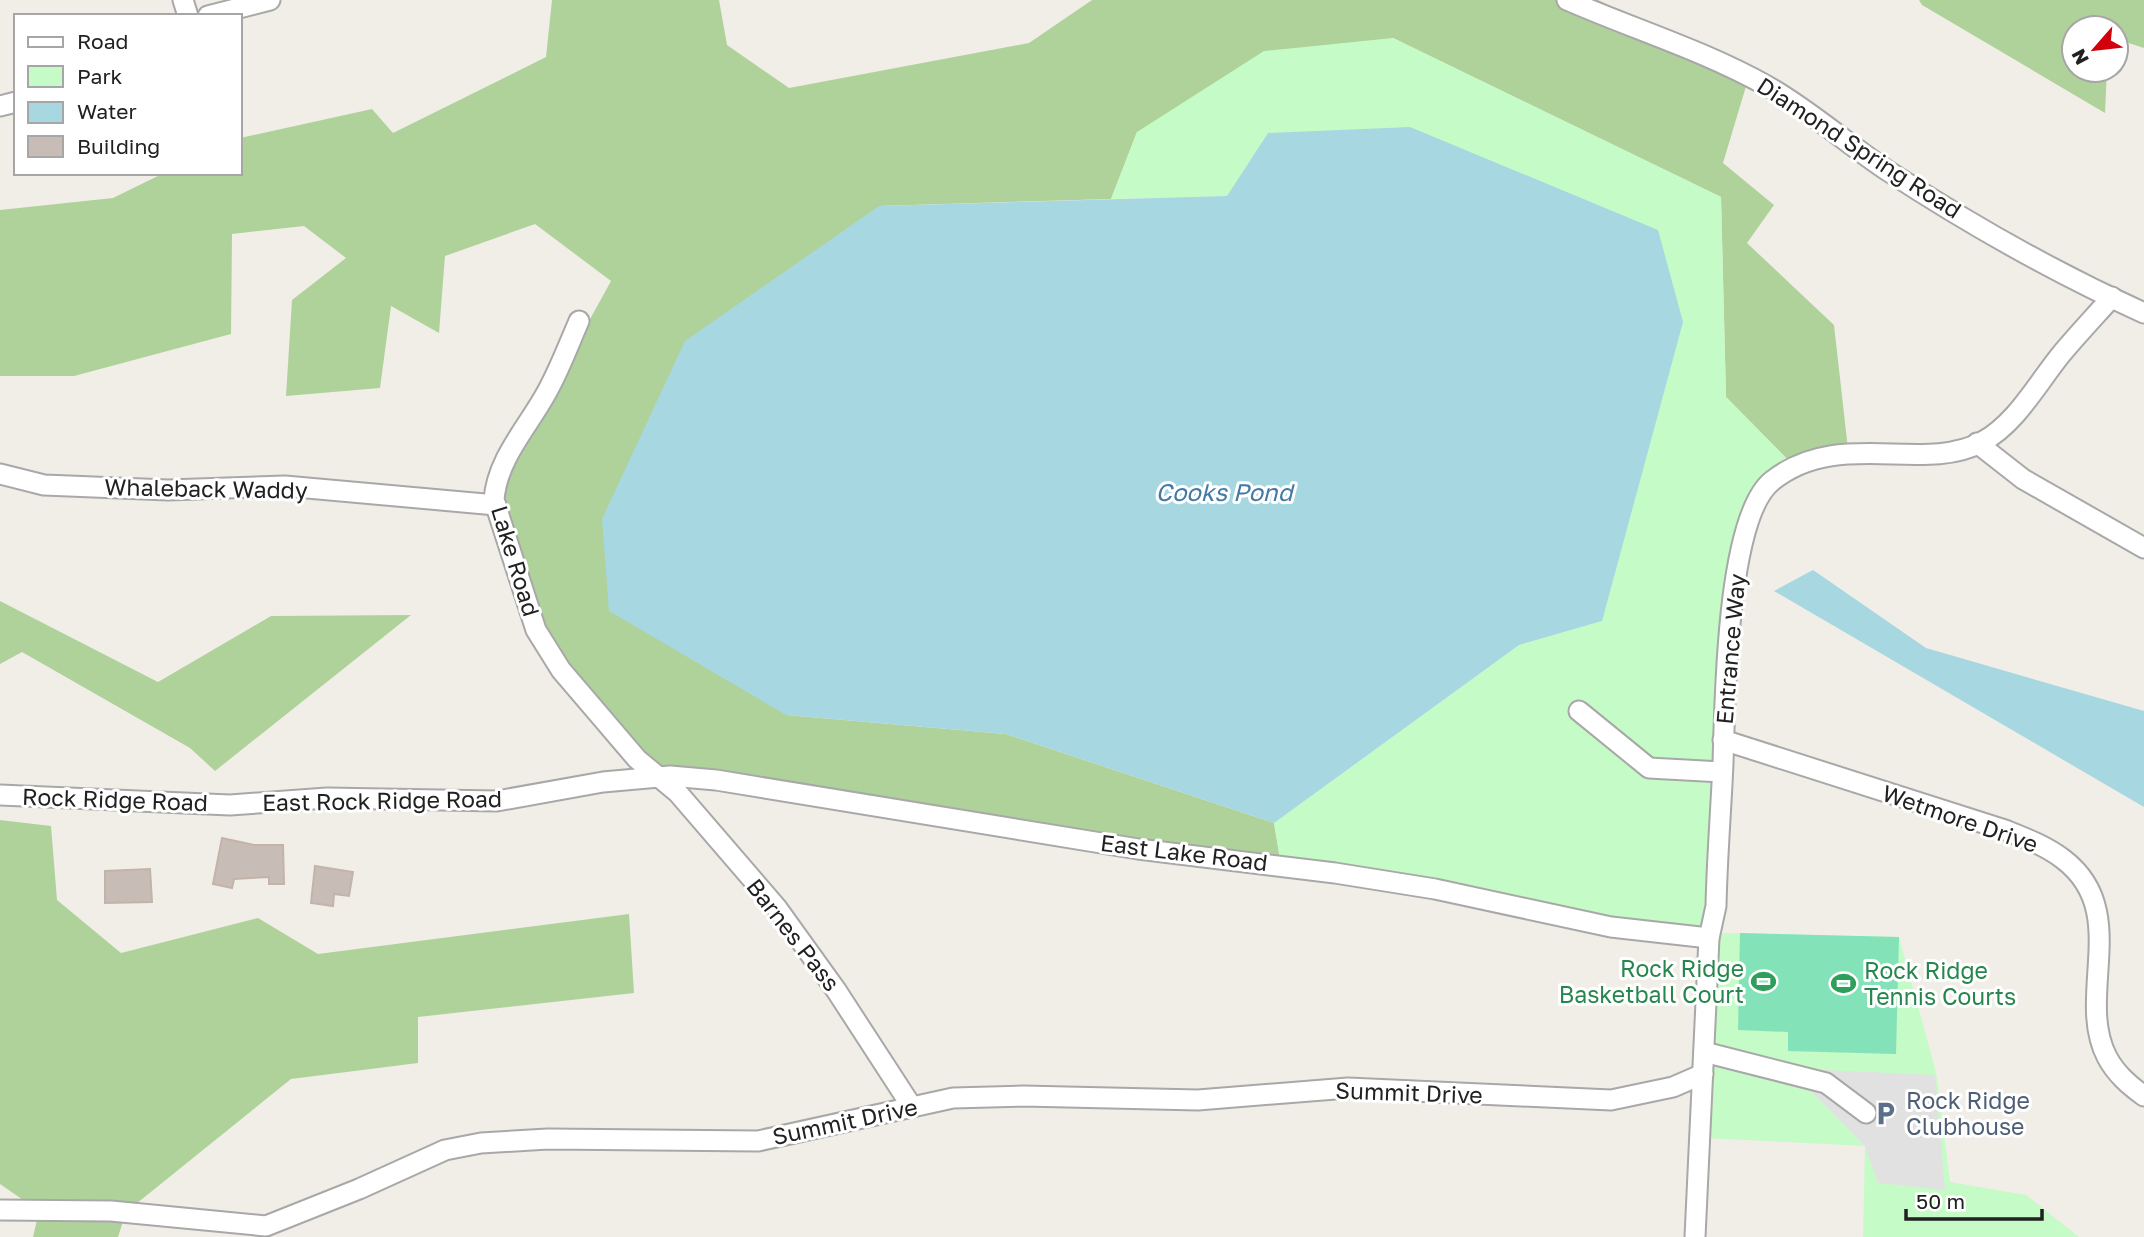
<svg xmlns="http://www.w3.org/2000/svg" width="2144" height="1237" font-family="'Golos Text',sans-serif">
<rect width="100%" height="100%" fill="#f1eee7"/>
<g fill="#afd29b">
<path d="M 552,0 L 719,0 L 727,45 L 789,88 L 1029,43 L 1092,0 L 1598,0 L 1750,73 L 1723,163 L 1774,205 L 1747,243 L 1834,325 L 1848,449 L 1793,465 L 1726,397 L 1721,197 L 1393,38 L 1137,132 L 1111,199 L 879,206 L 786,715 L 1006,734 L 1274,823 L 1280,859 L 650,767 L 537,640 L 495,492 L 611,281 L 535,224 L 445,256 L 439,333 L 391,306 L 380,388 L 286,396 L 292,300 L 346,258 L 304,226 L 232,234 L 231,334 L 74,376 L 0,376 L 0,210 L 113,198 L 164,173 L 240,173 L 240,138 L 372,109 L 393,133 L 546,57 Z"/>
<path d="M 1919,0 L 2144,0 L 2144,48 L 2116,39 L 2116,28 L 2074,28 L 2074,70 L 2107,70 L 2105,113 L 1922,5 Z"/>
<path d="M 0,601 L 158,682 L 271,616 L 411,615 L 215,771 L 190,748 L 22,652 L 0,664 Z"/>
<path d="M 0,820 L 51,826 L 57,900 L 121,953 L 258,918 L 318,954 L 629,914 L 634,993 L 418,1017 L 418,1063 L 291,1079 L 126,1212 L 118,1237 L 33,1237 L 39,1211 L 0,1184 Z"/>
</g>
<path fill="#c5fbc6" d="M 1393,38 L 1721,197 L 1726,397 L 1793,465 L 1740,536 L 1720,933 L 1899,937 L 1936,1072 L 1950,1182 L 2026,1195 L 2079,1237 L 1863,1237 L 1865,1146 L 1706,1138 L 1718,934 L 1280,859 L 1274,823 L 1519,645 L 1602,621 L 1268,133 L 1227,196 L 1111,199 L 1137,132 L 1264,51 Z"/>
<path fill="#84e2b8" d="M 1740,933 L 1899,937 L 1896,1054 L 1788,1051 L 1788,1032 L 1738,1030 Z"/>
<path fill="#e1e1e1" d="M 1711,1045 L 1802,1069 L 1935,1075 L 1945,1190 L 1878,1183 L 1865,1146 L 1802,1082 L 1710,1065 Z"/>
<g fill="#a7d7e0">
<path d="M 1410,127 L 1658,230 L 1683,322 L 1602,621 L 1519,645 L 1274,823 L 1006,734 L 786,715 L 609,611 L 602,519 L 685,341 L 879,206 L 1227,196 L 1268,133 Z"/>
<path d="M 1813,570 L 1926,648 L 2144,711 L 2144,807 L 1774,591 Z"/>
</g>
<g fill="#c7bdb6" stroke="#c4b3a9" stroke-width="2">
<path d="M 222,838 L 254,845 L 283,845 L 284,884 L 269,884 L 269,877 L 234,879 L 232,888 L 213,884 Z"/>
<path d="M 315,866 L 353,872 L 349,896 L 334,894 L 333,906 L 311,903 Z"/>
<path d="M 150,869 L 152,902 L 105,903 L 105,871 Z"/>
</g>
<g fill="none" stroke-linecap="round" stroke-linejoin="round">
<defs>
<g id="minor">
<path d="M 183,0 L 188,16"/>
<path d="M 1567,0 C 1633,29 1703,50 1767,86 C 1810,110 1847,144 1888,171 C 1969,224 2056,273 2144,313"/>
<path d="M 208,16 L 270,0"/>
<path d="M 0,106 L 16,102"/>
<path d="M 579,321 C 569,344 560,368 548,390 C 529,426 497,458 494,500 L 536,630 L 561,670 L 637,759 L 678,793 L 777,908 L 836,990 L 912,1107"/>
<path d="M 1977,443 L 2023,479 L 2144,548"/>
<path d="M 0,474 L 44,485 L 168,490 L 285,486 L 496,505"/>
<path d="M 1579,711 L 1649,768 L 1722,772"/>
<path d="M 1723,740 L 2005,830 C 2025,838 2046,846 2063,859 C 2132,911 2075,996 2107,1057 C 2116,1074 2129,1085 2144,1096"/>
<path d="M 0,795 L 230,805 L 327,798 L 497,801 L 603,782 L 670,776 L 716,780 L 1138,849 L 1335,873 L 1435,889 L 1611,927 L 1709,938"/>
<path d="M 1704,1052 L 1826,1083 L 1866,1113"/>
<path d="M 0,1210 L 111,1211 L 266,1226 L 359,1189 L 445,1150 L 481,1143 L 548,1139 L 758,1141 L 953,1098 L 1023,1096 L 1198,1100 L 1348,1088 L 1611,1100 L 1673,1087 L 1703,1074"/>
<path d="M 1695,1237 L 1709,938 L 1716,906 C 1717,858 1721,810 1723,763 C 1725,704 1726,518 1772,481 C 1838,428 1922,474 1982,442 C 2017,423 2038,382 2063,352 C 2079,333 2096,315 2112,297"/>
</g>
</defs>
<use href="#minor" stroke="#a8a8a8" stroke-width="23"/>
<use href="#minor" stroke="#fff" stroke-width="19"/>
</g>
<defs>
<symbol id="stadium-bare" viewBox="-9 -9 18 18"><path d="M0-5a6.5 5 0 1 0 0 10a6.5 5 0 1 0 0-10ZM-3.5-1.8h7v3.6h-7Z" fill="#2e9e5b" stroke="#fff" stroke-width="2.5" paint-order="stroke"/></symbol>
<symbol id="parking-bare" viewBox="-9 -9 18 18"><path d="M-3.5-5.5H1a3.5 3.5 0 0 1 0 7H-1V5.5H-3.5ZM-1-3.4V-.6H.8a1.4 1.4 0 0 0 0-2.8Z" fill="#5c6f8a" stroke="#fff" stroke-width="2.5" paint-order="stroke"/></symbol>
</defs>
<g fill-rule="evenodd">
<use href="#stadium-bare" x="1746" y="964" width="35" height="35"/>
<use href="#stadium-bare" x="1826" y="966" width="35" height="35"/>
<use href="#parking-bare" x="1868" y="1096" width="35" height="35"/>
</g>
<g text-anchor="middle" stroke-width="6" stroke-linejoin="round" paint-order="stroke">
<g font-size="23" fill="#212121" stroke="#fff">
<text transform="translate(1859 148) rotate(33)" y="8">Diamond Spring Road</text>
<text transform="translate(206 489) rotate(1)" y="8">Whaleback Waddy</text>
<text transform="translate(515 561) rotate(73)" y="8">Lake Road</text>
<text transform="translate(1731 649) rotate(-85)" y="8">Entrance Way</text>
<text transform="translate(115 800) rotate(2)" y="8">Rock Ridge Road</text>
<text transform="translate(382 801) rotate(-1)" y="8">East Rock Ridge Road</text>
<text transform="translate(1960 819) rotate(19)" y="8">Wetmore Drive</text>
<text transform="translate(1184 853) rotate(7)" y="8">East Lake Road</text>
<text transform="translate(793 935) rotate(52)" y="8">Barnes Pass</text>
<text transform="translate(1409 1093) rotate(2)" y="8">Summit Drive</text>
<text transform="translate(845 1122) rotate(-12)" y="8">Summit Drive</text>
</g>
<g font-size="23" fill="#27864d" stroke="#fff" text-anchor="end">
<text x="1744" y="977">Rock Ridge<tspan x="1744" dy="26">Basketball Court</tspan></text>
<text x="1864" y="979" text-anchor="start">Rock Ridge<tspan x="1864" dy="26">Tennis Courts</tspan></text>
</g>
<g font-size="23" fill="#4e5e75" stroke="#fff" text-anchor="start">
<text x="1906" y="1109">Rock Ridge<tspan x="1906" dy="26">Clubhouse</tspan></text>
</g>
<g font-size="24" font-style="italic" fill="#437aa5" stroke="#fff">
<text x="1224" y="501">Cooks Pond</text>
</g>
</g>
<rect x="14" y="14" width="228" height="161" fill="#ffffff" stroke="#a6a6a6" stroke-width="2"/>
<rect x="28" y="37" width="35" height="10" fill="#ffffff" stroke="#a6a6a6" stroke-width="2"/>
<text x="77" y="49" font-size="21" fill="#212121">Road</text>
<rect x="28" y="66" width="35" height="21" fill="#c5fbc6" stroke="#a6a6a6" stroke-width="2"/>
<text x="77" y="84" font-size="21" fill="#212121">Park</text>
<rect x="28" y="102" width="35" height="21" fill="#a7d7e0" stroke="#a6a6a6" stroke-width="2"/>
<text x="77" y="119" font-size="21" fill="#212121">Water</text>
<rect x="28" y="136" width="35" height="21" fill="#c7bdb6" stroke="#a6a6a6" stroke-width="2"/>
<text x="77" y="154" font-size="21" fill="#212121">Building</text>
<g transform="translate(2095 49) rotate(242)"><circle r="33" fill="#ffffff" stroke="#a6a6a6" stroke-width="2"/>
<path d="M0-5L12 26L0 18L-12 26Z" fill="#d2000d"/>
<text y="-10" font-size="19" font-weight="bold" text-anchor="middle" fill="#212121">N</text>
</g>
<path d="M1906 1209v10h136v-10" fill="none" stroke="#212121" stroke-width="3.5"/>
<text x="1916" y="1209" font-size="21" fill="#212121" stroke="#ffffff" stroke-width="5" paint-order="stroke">50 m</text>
</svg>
